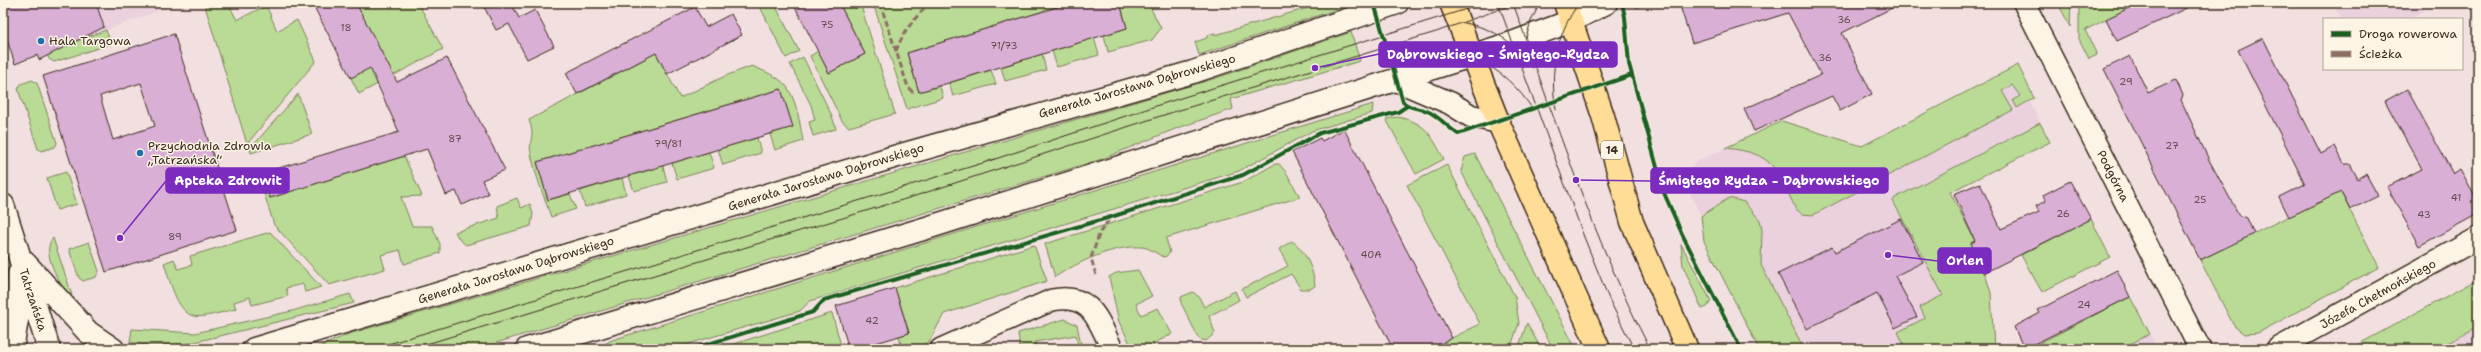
<svg xmlns="http://www.w3.org/2000/svg" width="2481" height="352" font-family="'Shantell Sans',sans-serif">
<rect width="100%" height="100%" fill="#f2e0e0"/>
<filter id="ink" filterUnits="userSpaceOnUse"><feTurbulence type="fractalNoise" baseFrequency=".025" numOctaves="2"/><feDisplacementMap in="SourceGraphic" scale="8" xChannelSelector="R" yChannelSelector="G"/><feConvolveMatrix kernelMatrix="1 2 1 2 8 2 1 2 1" color-interpolation-filters="sRGB"/></filter>
<g filter="url(#ink)">
<g fill="#ead1dd">
<path d="M 3,3 L 171,3 L 171,6 L 15,64 L 3,28 Z"/>
<path d="M 2333,3 L 2421,3 L 2424,11 L 2408,19 L 2341,19 Z"/>
<path d="M 2013,68 L 2050,142 L 1950,192 L 1975,241 L 1971,243 L 1991,293 L 1994,349 L 1759,349 L 1704,241 L 1701,216 L 1680,173 L 1700,160 L 1782,121 L 1862,146 Z"/>
<path d="M 2478,326 L 2478,349 L 2437,349 Z"/>
<path d="M 2150,334 L 2157,349 L 2120,349 Z"/>
</g>
<g fill="#badb95" stroke="#7a825a">
<path d="M 204,3 L 228,3 L 237,20 L 257,10 L 267,7 L 277,31 L 297,20 L 316,61 L 247,144 Z"/>
<path d="M 356,3 L 418,3 L 443,49 L 359,94 L 351,78 Z"/>
<path d="M 758,3 L 774,3 L 799,51 L 786,58 Z"/>
<path d="M 839,3 L 860,3 L 895,114 L 849,127 L 842,121 L 810,56 L 818,51 L 829,73 L 865,54 Z"/>
<path d="M 873,3 L 1070,3 L 907,53 L 919,92 L 940,86 L 943,98 L 907,109 Z"/>
<path d="M 1120,3 L 1148,3 L 1161,28 L 1152,40 L 1108,52 L 1104,35 L 1127,28 Z"/>
<path d="M 1325,3 L 1342,3 L 1344,7 L 1199,55 L 1195,42 L 1207,38 L 1207,35 L 1215,33 L 1215,35 Z"/>
<path d="M 2058,3 L 2071,3 L 2070,27 Z"/>
<path d="M 2079,3 L 2139,3 L 2085,30 L 2097,55 L 2089,59 L 2079,39 Z"/>
<path d="M 106,30 L 111,44 L 54,62 L 49,59 L 46,52 Z"/>
<path d="M 1351,32 L 1360,61 L 1231,99 L 1233,109 L 1175,129 L 1102,159 L 476,349 L 314,349 L 349,334 L 1216,78 Z"/>
<path d="M 1094,38 L 1099,55 L 1057,67 L 1052,51 Z"/>
<path d="M 656,53 L 680,98 L 725,76 L 752,66 C 763,71 779,76 787,87 C 797,101 800,124 803,141 L 775,150 L 770,134 L 792,127 L 781,89 L 537,162 L 548,200 L 570,194 L 576,209 L 551,217 C 544,196 535,175 531,153 C 528,138 536,139 529,120 Z"/>
<path d="M 1042,54 L 1046,70 L 1005,81 L 1001,67 Z"/>
<path d="M 803,57 L 832,116 L 836,129 L 813,136 L 809,122 L 815,120 L 811,105 L 790,64 Z"/>
<path d="M 2018,65 L 2034,98 L 2017,108 L 2013,100 L 2020,96 L 2012,85 L 2002,91 L 2013,110 L 1813,215 L 1802,214 L 1796,209 C 1775,168 1775,153 1725,148 L 1782,121 L 1862,146 Z"/>
<path d="M 991,70 L 996,84 L 953,96 L 949,83 Z"/>
<path d="M 32,80 L 37,83 L 57,143 L 55,147 L 41,151 L 38,149 L 18,89 L 21,84 Z"/>
<path d="M 298,94 L 312,134 L 251,153 L 250,149 Z"/>
<path d="M 1373,104 L 1372,113 L 1312,131 L 1239,171 L 810,301 L 800,311 L 671,349 L 595,349 L 612,340 Z"/>
<path d="M 1397,117 C 1426,122 1431,135 1444,159 L 1416,174 L 1386,119 Z"/>
<path d="M 2040,123 L 2050,142 L 1950,192 L 1975,241 L 1991,293 L 1994,349 L 1906,349 L 1898,332 L 1925,318 L 1920,307 L 1943,295 L 1893,201 L 1895,198 Z"/>
<path d="M 757,138 L 761,153 L 723,165 L 718,149 Z"/>
<path d="M 709,152 L 714,168 L 677,179 L 672,163 Z"/>
<path d="M 1475,154 L 1576,349 L 1553,349 L 1461,171 L 1465,157 Z"/>
<path d="M 404,156 L 422,196 L 401,197 L 412,226 L 432,226 L 440,244 L 440,253 L 404,264 L 400,250 L 381,255 L 385,269 L 329,285 L 274,225 L 258,174 L 261,172 L 262,173 L 270,198 Z"/>
<path d="M 1275,164 L 1279,164 L 1286,172 L 1300,197 L 1166,238 L 1170,253 L 1165,257 C 1157,255 1151,248 1142,247 C 1114,245 1078,262 1055,277 L 1045,244 L 1243,182 Z"/>
<path d="M 1447,165 L 1515,297 L 1519,323 L 1510,349 L 1432,348 L 1480,324 L 1407,185 Z"/>
<path d="M 663,166 L 667,182 L 634,191 L 629,176 Z"/>
<path d="M 66,172 L 77,204 L 57,210 L 47,178 Z"/>
<path d="M 622,178 L 626,194 L 585,207 L 580,191 Z"/>
<path d="M 2340,191 L 2379,267 L 2258,333 L 2244,334 L 2234,326 L 2200,260 Z"/>
<path d="M 517,198 L 521,208 L 530,204 L 533,214 L 531,226 L 466,245 L 459,239 L 455,232 L 499,218 L 497,206 Z"/>
<path d="M 1729,198 L 1744,202 L 1760,220 L 1762,230 L 1761,265 L 1804,349 L 1759,349 L 1704,241 L 1701,216 Z"/>
<path d="M 2091,219 L 2110,257 L 2042,292 L 2021,255 Z"/>
<path d="M 270,232 L 321,287 L 305,292 L 303,284 L 286,288 L 288,296 L 252,305 L 250,297 L 234,302 L 236,309 C 226,311 201,319 193,316 C 176,311 169,277 164,263 L 174,259 L 178,269 L 192,265 L 190,256 Z"/>
<path d="M 53,238 L 72,295 L 67,296 C 60,282 40,252 53,238 Z"/>
<path d="M 1292,241 C 1305,249 1314,271 1315,286 L 1310,289 L 1301,289 L 1291,274 L 1246,297 L 1242,289 L 1288,266 L 1279,249 Z"/>
<path d="M 89,242 L 99,271 L 96,277 L 83,281 L 79,278 L 69,249 Z"/>
<path d="M 1681,244 L 1711,301 L 1707,307 L 1702,309 L 1683,266 Z"/>
<path d="M 1034,245 L 1047,281 L 944,314 L 929,342 L 910,349 L 902,349 L 899,336 L 909,333 L 895,288 Z"/>
<path d="M 1138,270 L 1152,296 L 1136,304 L 1141,315 L 1158,308 L 1172,334 L 1153,344 L 1155,349 L 1133,349 L 1119,322 L 1109,277 L 1116,273 Z"/>
<path d="M 2478,279 L 2478,327 L 2437,349 L 2350,349 Z"/>
<path d="M 1235,291 L 1239,300 L 1209,316 L 1215,333 L 1206,341 L 1199,339 L 1181,303 L 1181,297 L 1193,292 L 1199,297 L 1204,307 Z"/>
<path d="M 350,294 L 354,303 L 187,344 L 152,346 L 130,342 L 132,329 L 195,333 L 292,311 Z"/>
<path d="M 2130,297 L 2150,334 L 2120,349 L 2028,349 Z"/>
<path d="M 832,313 L 842,349 L 718,349 Z"/>
<path d="M 1065,319 L 1077,325 L 1082,349 L 1079,349 L 1076,335 L 1035,342 L 1036,349 L 1020,349 L 1018,333 Z"/>
<path d="M 1527,323 L 1541,349 L 1518,349 Z"/>
</g>
<g fill="#d9afd5" stroke="#3b2a1e" fill-rule="evenodd">
<path d="M 3,3 L 96,3 L 104,27 L 39,60 L 37,55 L 15,64 L 3,28 Z"/>
<path d="M 312,3 L 356,3 L 397,82 L 447,58 L 505,170 L 482,180 L 488,194 L 462,205 L 456,191 L 446,195 L 427,149 L 270,198 L 262,173 L 399,132 L 370,68 L 351,78 Z"/>
<path d="M 482,3 L 511,3 L 519,18 L 535,10 L 554,46 L 527,59 L 509,24 L 496,30 Z"/>
<path d="M 793,3 L 839,3 L 865,54 L 829,73 Z"/>
<path d="M 1070,3 L 1120,3 L 1127,28 L 919,92 L 907,53 Z"/>
<path d="M 1679,3 L 1902,3 L 1842,33 L 1872,94 L 1840,111 L 1832,96 L 1754,131 L 1744,109 L 1821,75 L 1788,13 L 1692,43 Z"/>
<path d="M 2139,3 L 2197,3 L 2117,41 L 2106,19 Z"/>
<path d="M 695,7 L 706,27 L 731,14 L 742,35 L 667,74 L 656,53 L 577,94 L 566,73 Z"/>
<path d="M 174,34 L 237,230 L 106,272 L 43,76 ZM 141,83 L 155,126 L 113,140 L 100,96 Z"/>
<path d="M 2263,38 L 2321,154 L 2335,146 L 2344,164 L 2350,164 L 2358,179 L 2366,174 L 2378,196 L 2350,210 L 2341,192 L 2289,217 L 2279,197 L 2305,184 L 2238,50 Z"/>
<path d="M 2130,56 L 2148,93 L 2176,80 L 2183,95 L 2181,100 L 2209,160 L 2239,215 L 2247,218 L 2254,234 L 2200,260 L 2104,69 Z"/>
<path d="M 781,89 L 793,127 L 548,200 L 537,162 Z"/>
<path d="M 2407,89 L 2453,174 L 2460,169 L 2478,201 L 2478,214 L 2419,246 L 2387,187 L 2422,169 L 2385,101 Z"/>
<path d="M 1344,129 L 1452,338 L 1431,349 L 1393,349 L 1292,152 L 1320,138 L 1322,141 Z"/>
<path d="M 2070,181 L 2091,219 L 1984,273 L 1971,243 L 1975,241 L 1954,194 L 1980,183 L 2001,229 L 2039,212 L 2036,206 L 2046,201 L 2043,195 Z"/>
<path d="M 1901,219 L 1923,262 L 1895,276 L 1917,317 L 1895,328 L 1877,293 L 1807,329 L 1778,274 L 1832,247 L 1835,252 Z"/>
<path d="M 2117,270 L 2130,297 L 2024,349 L 2014,327 L 2040,313 L 2038,310 Z"/>
<path d="M 895,288 L 909,333 L 857,349 L 849,349 L 836,306 Z"/>
</g>
<g fill="none" stroke-linecap="round" stroke-linejoin="round">
<defs>
<g id="street">
<path d="M 2024,3 L 2200,349"/>
<path d="M 941,349 L 1052,300 C 1091,292 1098,320 1112,349"/>
<path d="M 2277,349 L 2478,238"/>
</g>
<g id="secondary">
<path d="M 1396,80 L 1450,103 L 1471,116 L 1499,122"/>
<path d="M 3,205 L 49,349"/>
<path d="M 25,263 L 88,332 L 113,349"/>
<path d="M 12,349 L 18,314 L 19,274"/>
<path d="M 254,349 L 894,157 L 1193,72 L 1397,3"/>
<path d="M 527,349 L 933,226 L 1512,43 L 1571,21 L 1606,3"/>
</g>
<g id="primary">
<path d="M 1451,3 L 1500,126 L 1599,349"/>
<path d="M 1565,3 L 1603,116 L 1632,222 L 1687,349"/>
</g>
</defs>
<use href="#street" stroke="#3b2a1e" stroke-width="24"/>
<use href="#secondary" stroke="#3b2a1e" stroke-width="25"/>
<use href="#primary" stroke="#3b2a1e" stroke-width="25"/>
<use href="#street" stroke="#fcf5e5" stroke-width="21"/>
<use href="#secondary" stroke="#fcf5e5" stroke-width="22"/>
<use href="#primary" stroke="#ffdd96" stroke-width="22"/>
<g stroke="#3b2a1e" stroke-width="1">
<path d="M 1498,3 L 1584,237 L 1609,299 L 1634,349"/>
<path d="M 1513,3 C 1555,120 1593,238 1650,349"/>
<path d="M 1464,23 C 1494,28 1516,43 1533,68"/>
<path d="M 1526,38 L 1531,21 L 1540,3"/>
<path d="M 1405,45 C 1457,42 1505,65 1533,110"/>
<path d="M 1556,110 C 1549,72 1556,34 1579,3"/>
<path d="M 372,349 L 986,162 L 1168,102 L 1486,3"/>
<path d="M 410,349 L 912,197 L 1170,113 L 1436,32 L 1517,3"/>
</g>
<g stroke="#8d6e63" stroke-width="3" stroke-dasharray="6 3" stroke-linecap="butt">
<path d="M 880,3 L 907,84 L 914,95"/>
<path d="M 1636,7 L 1643,3"/>
<path d="M 896,51 C 903,32 915,17 930,3"/>
<path d="M 1096,275 L 1091,258 L 1100,232 L 1111,217"/>
</g>
<defs>
<g id="cycleway">
<path d="M 1374,3 L 1403,102 C 1410,109 1419,108 1427,111 C 1439,116 1447,127 1458,134 L 1632,75"/>
<path d="M 1622,3 L 1625,17 L 1629,64 L 1664,193 L 1683,236 L 1741,349"/>
<path d="M 692,349 L 813,312 L 824,300 L 1111,217 L 1243,175 L 1320,133 L 1398,112 L 1407,106"/>
</g>
</defs>
<use href="#cycleway" stroke="#fcf5e5" stroke-width="6"/>
<use href="#cycleway" stroke="#1b5e20" stroke-width="4"/>
</g>
</g>
<g fill="#1f6fb2" stroke="#fcf5e5" stroke-width="1.5">
<circle cx="41" cy="41" r="4"/>
<circle cx="140" cy="153" r="4"/>
</g>
<g text-anchor="middle" stroke-width="3" stroke-linejoin="round" paint-order="stroke">
<g font-size="10" fill="#624b4c">
<text x="1844" y="23">36</text>
<text x="827" y="28">75</text>
<text x="346" y="31">18</text>
<text x="1004" y="49">71/73</text>
<text x="1825" y="61">36</text>
<text x="2126" y="85">29</text>
<text x="455" y="142">87</text>
<text x="668" y="147">79/81</text>
<text x="2172" y="149">27</text>
<text x="2456" y="201">41</text>
<text x="2200" y="203">25</text>
<text x="2063" y="217">26</text>
<text x="2424" y="218">43</text>
<text x="175" y="240">89</text>
<text x="1371" y="258">40A</text>
<text x="2084" y="308">24</text>
<text x="872" y="324">42</text>
</g>
<rect fill="#fcf5e5" stroke="#75675a" stroke-width="1" x="1601" y="141" width="22" height="18" rx="3"/>
<g font-size="11" font-weight="bold" fill="#3b2a1e">
<text x="1612" y="154">14</text>
</g>
<g font-size="12" fill="#3b2a1e" stroke="#fcf5e5" text-anchor="start">
<text x="49" y="45">Hala Targowa</text>
<text x="148" y="150">Przychodnia Zdrowia<tspan x="148" dy="14">„Tatrzańska”</tspan></text>
</g>
<g font-size="12" fill="#3b2a1e" stroke="#fcf5e5">
<text transform="translate(1137 86) rotate(-16)" y="4">Generała Jarosława Dąbrowskiego</text>
<text transform="translate(2113 176) rotate(63)" y="4">Podgórna</text>
<text transform="translate(826 177) rotate(-17)" y="4">Generała Jarosława Dąbrowskiego</text>
<text transform="translate(516 270) rotate(-17)" y="4">Generała Jarosława Dąbrowskiego</text>
<text transform="translate(2378 294) rotate(-29)" y="4">Józefa Chełmońskiego</text>
<text transform="translate(33 300) rotate(72)" y="4">Tatrzańska</text>
</g>
</g>
<path fill="none" stroke="#7b2cbf" stroke-width="1.5" d="M1315 68L1379 54M120 238L166 181M1576 180L1651 181M1888 255L1938 261"/>
<g fill="#7b2cbf" stroke="#fcf5e5" stroke-width="1.5">
<circle cx="1315" cy="68" r="4"/>
<circle cx="120" cy="238" r="4"/>
<circle cx="1576" cy="180" r="4"/>
<circle cx="1888" cy="255" r="4"/>
</g>
<g fill="#7b2cbf" stroke="#7b2cbf" stroke-width="1.5">
<rect x="1379" y="42" width="238" height="25" rx="4"/>
<rect x="166" y="168" width="123" height="25" rx="4"/>
<rect x="1651" y="168" width="237" height="25" rx="4"/>
<rect x="1938" y="248" width="53" height="25" rx="4"/>
</g>
<g font-size="13" text-anchor="middle" font-weight="bold" fill="#fff">
<text x="1498" y="59">Dąbrowskiego - Śmigłego-Rydza</text>
<text x="228" y="185">Apteka Zdrowit</text>
<text x="1769" y="185">Śmigłego Rydza - Dąbrowskiego</text>
<text x="1965" y="265">Orlen</text>
</g>
<rect width="2481" height="352" fill="none" stroke="#fcf5e5" stroke-width="16"/>
<rect x="8" y="8" width="2465" height="336" fill="none" stroke="#3b2a1e" stroke-width="1.5" filter="url(#ink)"/>
<rect x="2323" y="18" width="140" height="52" fill="#fcf5e5" stroke="#afa495"/>
<rect x="2331" y="31" width="20" height="6" fill="#1b5e20" stroke="#afa495"/>
<text x="2359" y="38" font-size="12" fill="#3b2a1e">Droga rowerowa</text>
<rect x="2331" y="51" width="20" height="6" fill="#8d6e63" stroke="#afa495"/>
<text x="2359" y="58" font-size="12" fill="#3b2a1e">Ścieżka</text>
</svg>
